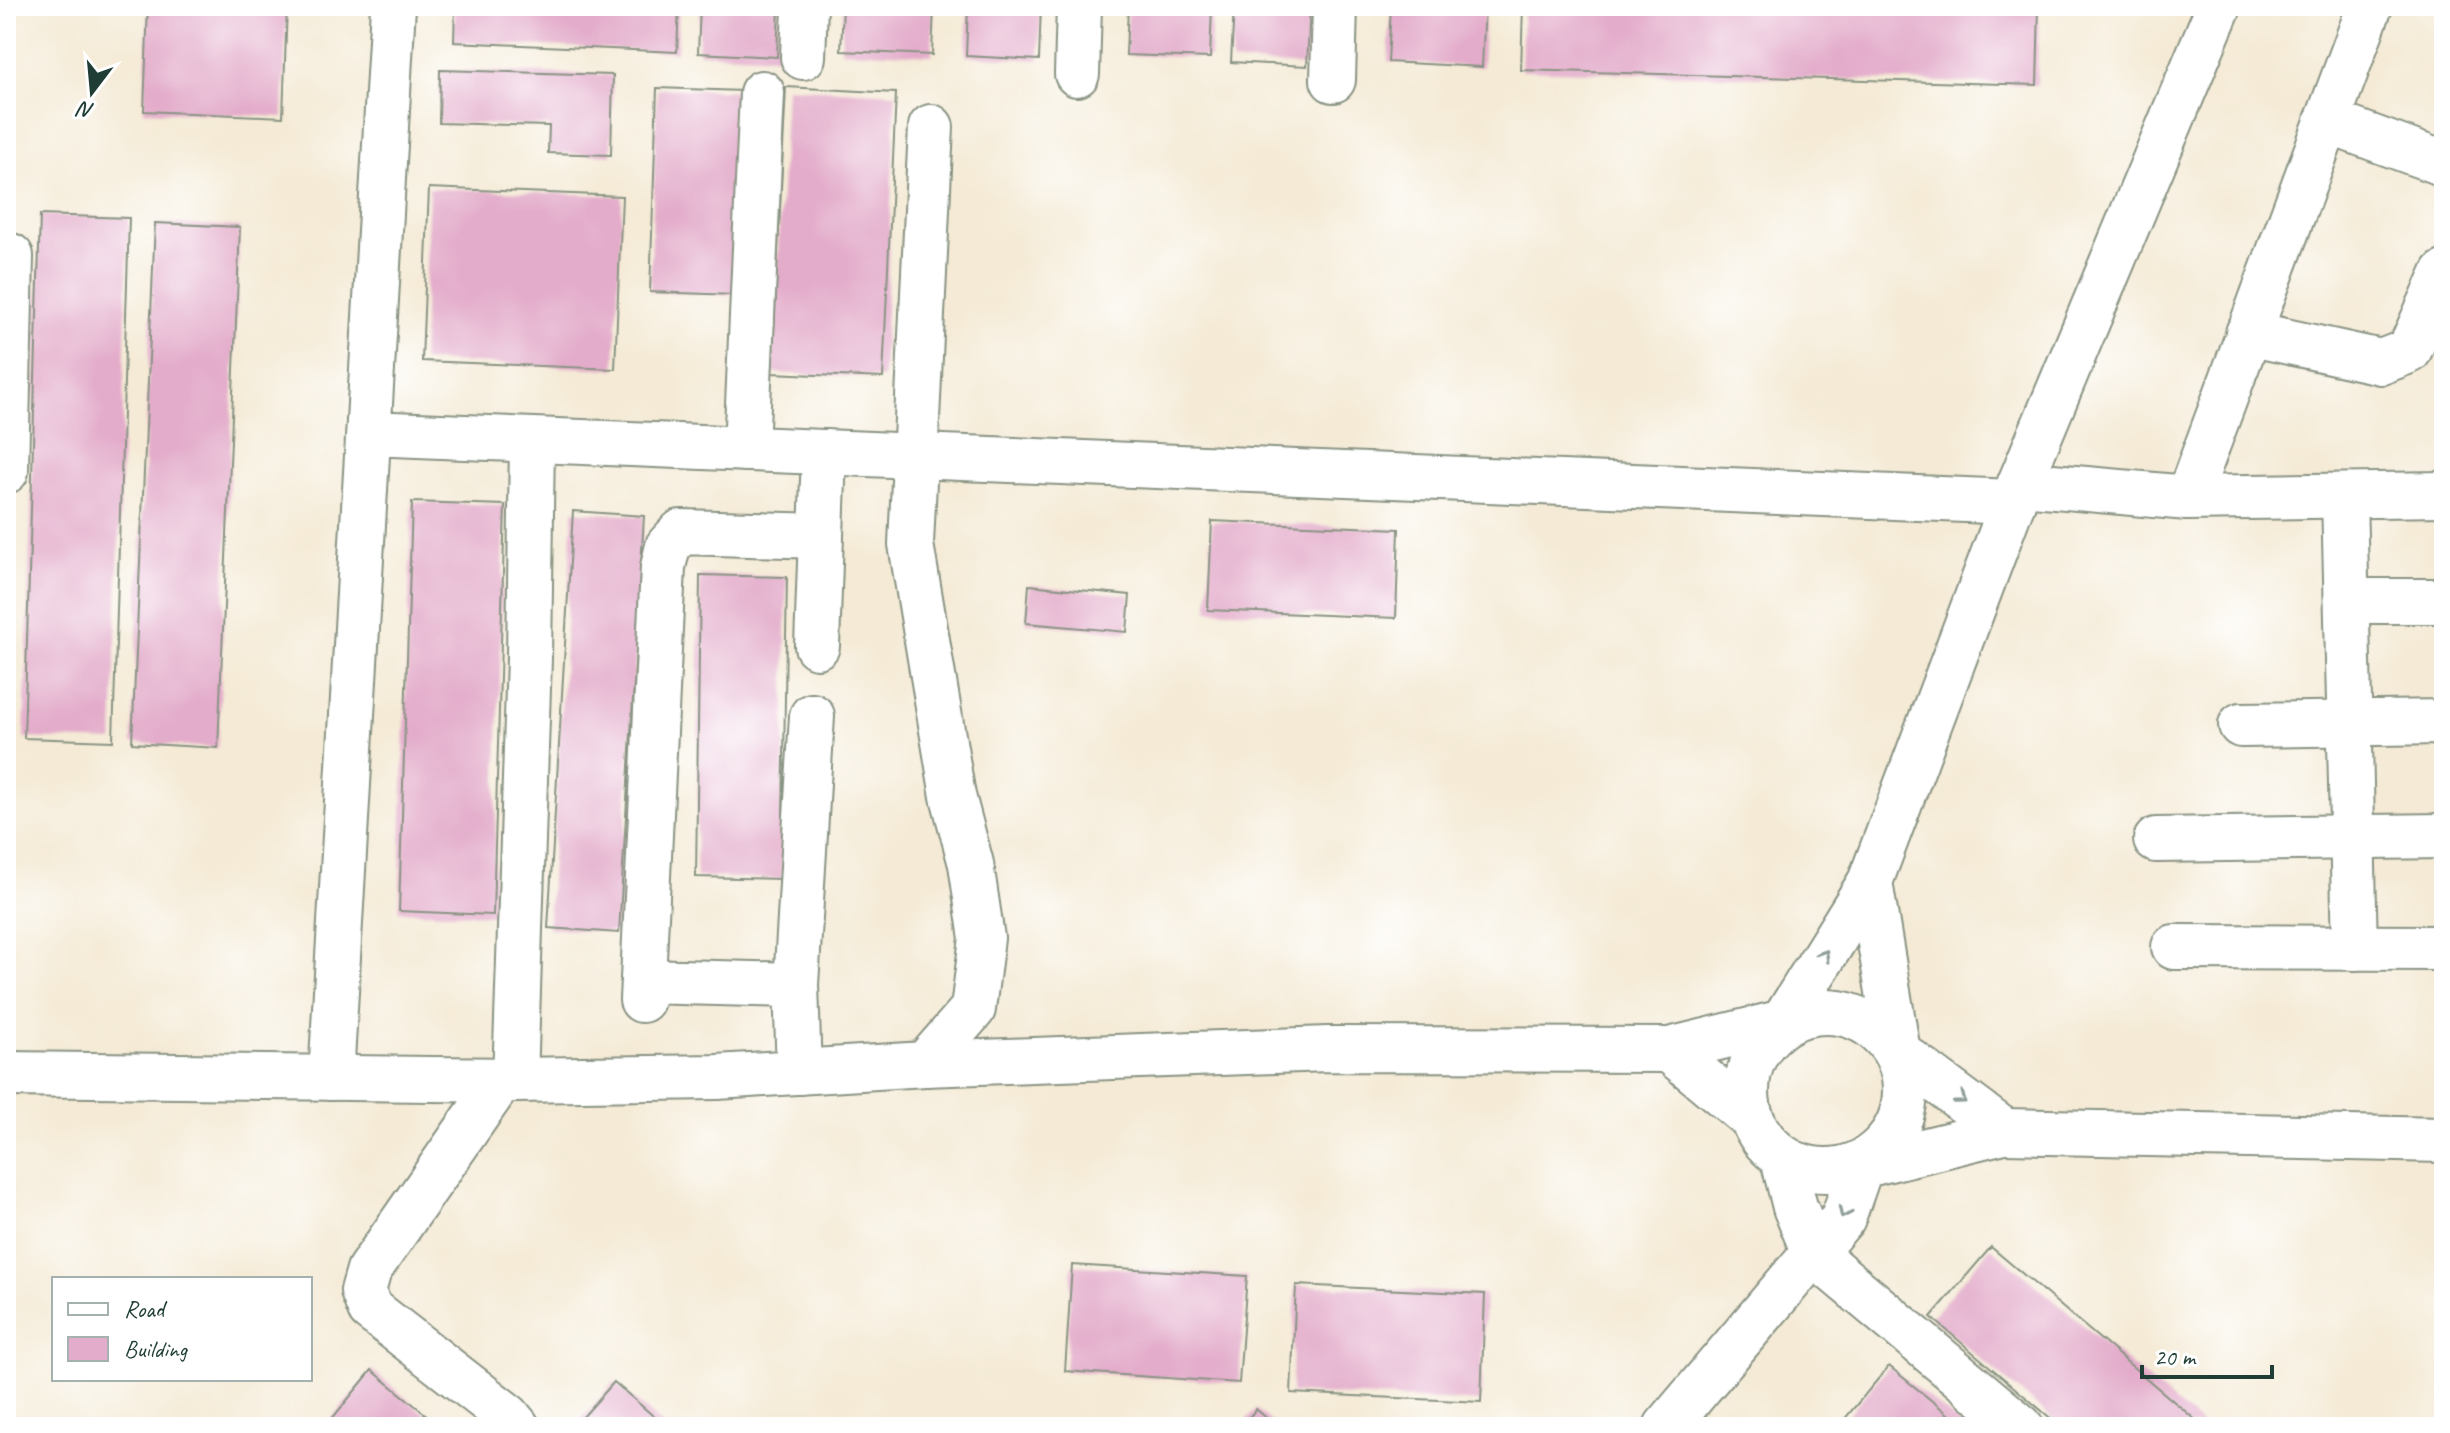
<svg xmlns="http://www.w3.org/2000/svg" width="2450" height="1433" font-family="Caveat,sans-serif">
<rect width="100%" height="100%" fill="#fff"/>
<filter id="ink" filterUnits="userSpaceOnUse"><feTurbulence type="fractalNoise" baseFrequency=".0125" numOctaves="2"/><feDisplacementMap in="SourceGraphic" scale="16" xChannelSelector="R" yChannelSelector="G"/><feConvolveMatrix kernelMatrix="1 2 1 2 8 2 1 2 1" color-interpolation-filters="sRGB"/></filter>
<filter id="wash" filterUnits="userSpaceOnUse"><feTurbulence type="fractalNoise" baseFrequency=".006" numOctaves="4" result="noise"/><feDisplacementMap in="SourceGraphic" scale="32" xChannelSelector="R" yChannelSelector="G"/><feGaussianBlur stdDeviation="1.8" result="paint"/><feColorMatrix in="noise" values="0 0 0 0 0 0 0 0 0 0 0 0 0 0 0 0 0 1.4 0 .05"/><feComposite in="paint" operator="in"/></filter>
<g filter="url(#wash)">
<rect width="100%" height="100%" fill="#f4ead5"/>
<g id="blocks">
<g fill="#e3acca">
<path d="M 148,6 L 287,6 L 283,117 L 144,111 Z"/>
<path d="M 455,6 L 679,6 L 677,52 L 454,42 Z"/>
<path d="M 700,6 L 779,6 L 777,57 L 698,53 Z"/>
<path d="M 843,6 L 934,6 L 932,55 L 841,51 Z"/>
<path d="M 968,6 L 1041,6 L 1039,60 L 966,56 Z"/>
<path d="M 1128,6 L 1212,6 L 1210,58 L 1126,55 Z"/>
<path d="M 1234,6 L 1310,6 L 1307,66 L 1231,62 Z"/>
<path d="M 1391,6 L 1485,6 L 1482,67 L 1388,62 Z"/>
<path d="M 1523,6 L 2039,6 L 2037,85 L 1521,70 Z"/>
<path d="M 440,70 L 613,75 L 611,155 L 548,153 L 549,126 L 439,123 Z"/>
<path d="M 786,87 L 896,93 L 883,378 L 772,373 Z"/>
<path d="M 657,88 L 743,91 L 736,295 L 650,292 Z"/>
<path d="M 429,188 L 622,196 L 615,369 L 422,361 Z"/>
<path d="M 40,215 L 129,218 L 113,741 L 24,738 Z"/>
<path d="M 155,223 L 240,227 L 218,748 L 132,743 Z"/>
<path d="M 412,502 L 505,505 L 493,915 L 399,911 Z"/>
<path d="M 573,511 L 644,516 L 619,933 L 548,928 Z"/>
<path d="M 1212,521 L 1399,529 L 1396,618 L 1208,610 Z"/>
<path d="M 700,575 L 787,577 L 782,879 L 696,877 Z"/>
<path d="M 1029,585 L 1130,595 L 1127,632 L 1026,623 Z"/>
<path d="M 1991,1247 L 2204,1427 L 2061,1427 L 1931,1317 Z"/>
<path d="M 1072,1265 L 1247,1276 L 1239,1383 L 1065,1371 Z"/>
<path d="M 1296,1285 L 1485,1294 L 1481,1402 L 1291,1393 Z"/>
<path d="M 1889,1366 L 1964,1427 L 1848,1427 L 1842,1422 Z"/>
<path d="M 372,1370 L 441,1427 L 325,1427 Z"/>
<path d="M 614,1382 L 666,1427 L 574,1427 Z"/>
<path d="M 1256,1409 L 1277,1427 L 1241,1427 Z"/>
</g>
</g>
</g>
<g filter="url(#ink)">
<use href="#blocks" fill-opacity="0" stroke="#8a9484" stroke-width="2"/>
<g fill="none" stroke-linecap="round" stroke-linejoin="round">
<defs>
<g id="minor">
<path d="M 803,57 L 805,6"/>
<path d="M 1077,74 L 1079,6"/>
<path d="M 1333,80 L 1335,6"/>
<path d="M 2327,121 L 2444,164"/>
<path d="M 2248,333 L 2381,362 L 2409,351 L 2444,273"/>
<path d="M 369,433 L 2013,502"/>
<path d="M 746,449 L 762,93"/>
<path d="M 6,471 L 11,256"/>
<path d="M 2020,483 L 2188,498 L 2444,494"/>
<path d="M 2344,496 L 2355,948"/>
<path d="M 2188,498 L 2370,6"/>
<path d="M 2347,601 L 2444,601"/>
<path d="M 817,646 L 824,452"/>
<path d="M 2241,725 L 2444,722"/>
<path d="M 2156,840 L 2444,836"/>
<path d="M 2174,947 L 2444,948"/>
<path d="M 643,981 L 796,985"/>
<path d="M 642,1000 L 663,567 L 668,546 L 681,532 L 821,536"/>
<path d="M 925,1064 L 973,1009 L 982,938 L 971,864 L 953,796 L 911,544 L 931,127"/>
<path d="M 799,1072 L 796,985 L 812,716"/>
<path d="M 331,1078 L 393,6"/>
<path d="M 502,1079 L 369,1270 L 363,1291 L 370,1309 L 508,1416 L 517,1427"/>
<path d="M 515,1080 L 529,658 L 532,440"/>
<path d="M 1815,1255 L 2021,1427"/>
</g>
<g id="tertiary">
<path d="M 1870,882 L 2020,483 L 2219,6"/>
<circle cx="1826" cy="1091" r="79"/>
<path d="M 1669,1050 L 1747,1115"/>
<path d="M 6,1074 L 515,1080 L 717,1077 L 925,1064 L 1328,1049 L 1669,1050 L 1783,1022 L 1870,882 L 1898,1052 L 2004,1131 L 1861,1166 L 1843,1218 L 1666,1427"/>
<path d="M 2004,1131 L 2444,1140"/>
<path d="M 1783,1159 L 1795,1207 L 1815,1255"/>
</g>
</defs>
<use href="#minor" stroke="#8a9484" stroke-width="48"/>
<use href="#tertiary" stroke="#8a9484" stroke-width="48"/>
<use href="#minor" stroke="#fff" stroke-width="44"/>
<use href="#tertiary" stroke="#fff" stroke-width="44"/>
</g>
<defs><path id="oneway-chevron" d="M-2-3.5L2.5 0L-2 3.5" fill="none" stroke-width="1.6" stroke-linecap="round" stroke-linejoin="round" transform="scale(2)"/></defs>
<g stroke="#8f9e9a">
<use href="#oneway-chevron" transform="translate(1824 955) rotate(-58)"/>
<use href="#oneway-chevron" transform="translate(1961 1099) rotate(37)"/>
<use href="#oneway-chevron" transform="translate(1844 1213) rotate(115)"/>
</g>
</g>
<rect width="2450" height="1433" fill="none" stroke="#fff" stroke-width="32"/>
<rect x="52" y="1277" width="260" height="104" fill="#ffffff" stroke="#a5b1ae" stroke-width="2"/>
<rect x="68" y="1303" width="40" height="12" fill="#ffffff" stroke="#a5b1ae" stroke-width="2"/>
<text x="124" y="1317" font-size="24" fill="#1f3d34">Road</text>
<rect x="68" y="1337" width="40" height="24" fill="#e3acca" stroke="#a5b1ae" stroke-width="2"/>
<text x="124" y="1357" font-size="24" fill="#1f3d34">Building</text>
<g transform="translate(92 92) rotate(196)" stroke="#ffffff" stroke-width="6" paint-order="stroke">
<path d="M0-6L14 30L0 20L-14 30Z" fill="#1f3d34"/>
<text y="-12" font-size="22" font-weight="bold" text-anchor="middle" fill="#1f3d34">N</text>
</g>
<path d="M2142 1365v12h130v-12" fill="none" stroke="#1f3d34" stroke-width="4"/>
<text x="2154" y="1365" font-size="24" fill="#1f3d34" stroke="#ffffff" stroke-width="6" paint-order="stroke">20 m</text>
</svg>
